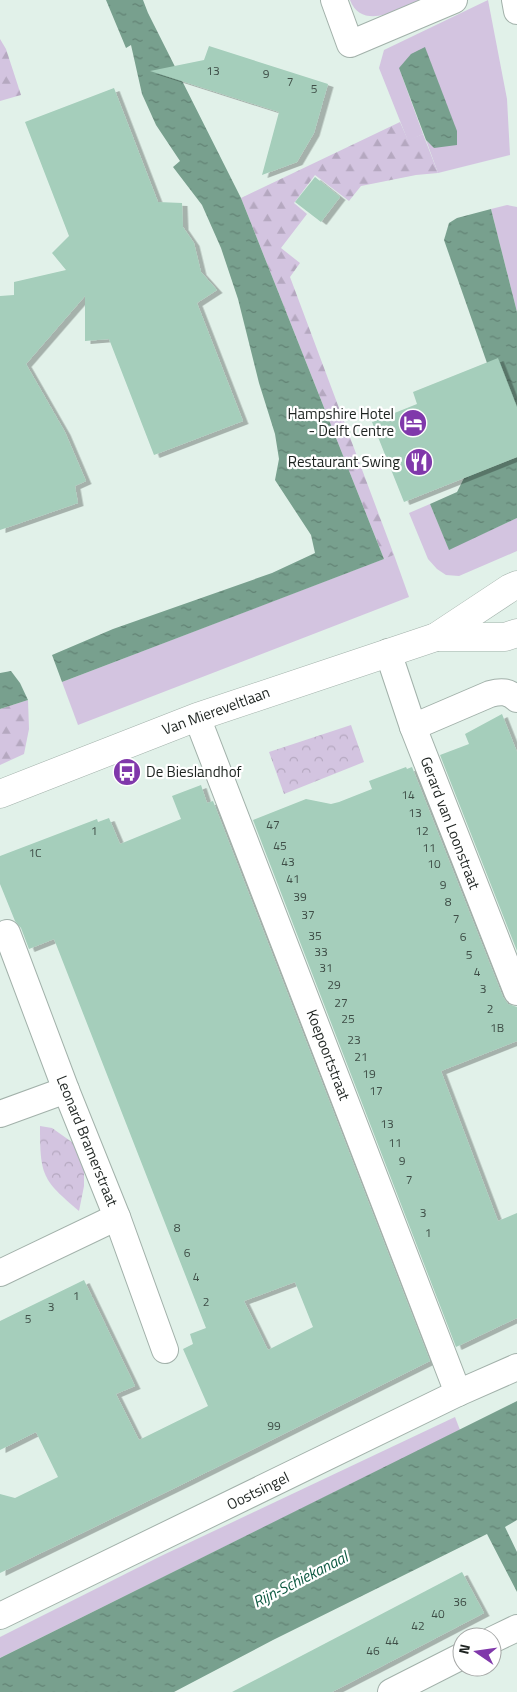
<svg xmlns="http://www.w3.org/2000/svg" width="517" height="1692" font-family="'Titillium Web',sans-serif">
<defs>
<pattern id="forest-firs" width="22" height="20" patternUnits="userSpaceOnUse" patternTransform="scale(1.25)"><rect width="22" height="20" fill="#d3c4e0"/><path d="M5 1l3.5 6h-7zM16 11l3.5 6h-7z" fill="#b5a8c0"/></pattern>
<pattern id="park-crowns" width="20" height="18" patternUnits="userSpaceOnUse" patternTransform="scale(1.25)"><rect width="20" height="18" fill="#d3c4e0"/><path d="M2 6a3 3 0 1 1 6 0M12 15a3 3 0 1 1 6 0" fill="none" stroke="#b5a8c0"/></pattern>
<pattern id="water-ripples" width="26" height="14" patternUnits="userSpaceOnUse" patternTransform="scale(1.25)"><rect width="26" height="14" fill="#78a08e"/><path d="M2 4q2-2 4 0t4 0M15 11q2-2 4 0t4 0" fill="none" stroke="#628274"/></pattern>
<filter id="shadow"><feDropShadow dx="5.5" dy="3" stdDeviation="0" flood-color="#0004"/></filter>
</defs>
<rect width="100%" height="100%" fill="#e1f1e9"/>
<g fill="#d3c4e0">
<path d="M 350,0 L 420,0 C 399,10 362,31 350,0 Z"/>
<path d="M 488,0 L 507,99 L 510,155 L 438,173 L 426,140 L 434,148 L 399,68 L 423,134 L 408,141 L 379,68 L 384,50 Z"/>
<path d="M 507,205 L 517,207 L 517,312 L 491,209 Z"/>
<path d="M 430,504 L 449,549 L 517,518 L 517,551 L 459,576 L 446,575 L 437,569 L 428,559 L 409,513 Z"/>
<path d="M 394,555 L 409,597 L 78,725 L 62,682 Z"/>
<path d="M 455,1417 L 460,1430 L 0,1658 L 0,1637 L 161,1556 Z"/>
</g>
<g fill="url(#forest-firs)">
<path d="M 0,39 L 6,49 L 21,95 L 0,101 Z"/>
<path d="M 400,122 L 408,140 L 423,134 L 438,173 L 416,175 L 361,186 L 349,201 L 315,175 L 294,203 L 307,214 L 281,248 L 300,263 L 290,277 L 394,555 L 384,559 L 241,198 Z"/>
<path d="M 28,700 L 29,729 L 24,754 L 0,765 L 0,709 Z"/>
</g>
<g fill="url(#park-crowns)">
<path d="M 351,725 L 364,762 L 284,794 L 269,752 Z"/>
<path d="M 40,1126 L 52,1128 L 76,1145 L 84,1168 L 84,1186 L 79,1211 C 42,1180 40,1175 40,1126 Z"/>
</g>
<g fill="url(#water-ripples)">
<path d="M 106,0 L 143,0 L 148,13 L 241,198 L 384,559 L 62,682 L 52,655 L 113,629 L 272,573 L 315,553 L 311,535 L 275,480 L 279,459 L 275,434 L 259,383 L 238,299 L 221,248 L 202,205 L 173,167 L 180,161 L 156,125 L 142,94 L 131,45 L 126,48 Z"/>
<path d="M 425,47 L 457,131 L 457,145 L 434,148 L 426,140 L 399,68 L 411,54 Z"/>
<path d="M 491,209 L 517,312 L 517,441 L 487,363 L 444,240 L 449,223 L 457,218 Z"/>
<path d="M 517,457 L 517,518 L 449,550 L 430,504 L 457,492 L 464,478 Z"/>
<path d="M 11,671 L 20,683 L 28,700 L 0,709 L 0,673 Z"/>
<path d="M 517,1401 L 517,1520 L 505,1527 L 517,1552 L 517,1592 L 487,1534 L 273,1640 L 174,1692 L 0,1692 L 0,1658 Z"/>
</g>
<g fill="#a5cebb" fill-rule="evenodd" filter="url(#shadow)">
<path d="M 209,46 L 328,84 L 314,133 L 297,162 L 262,175 L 279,112 L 150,71 L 204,60 Z"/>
<path d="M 114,88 L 158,202 L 182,203 L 183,227 L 194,243 L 201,272 L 217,290 L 197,303 L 243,421 L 154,455 L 109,339 L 85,341 L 85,296 L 26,364 L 65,432 L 86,481 L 75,486 L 78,503 L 0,530 L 0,296 L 14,295 L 14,282 L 66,270 L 52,253 L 69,236 L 25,122 Z"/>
<path d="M 315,177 L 340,197 L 321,222 L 295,202 Z"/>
<path d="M 498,358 L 517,407 L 517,457 L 404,502 L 372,422 L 417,404 L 413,392 Z"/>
<path d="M 502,714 L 517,752 L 517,951 L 440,755 L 469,744 L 465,734 Z"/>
<path d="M 406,767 L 407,769 L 412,767 L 503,997 L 508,1004 L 517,1007 L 517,1041 L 441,1071 L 498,1221 L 517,1213 L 517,1318 L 456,1347 L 253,820 L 306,799 L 331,804 L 339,802 L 372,789 L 369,781 Z"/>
<path d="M 201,785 L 207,803 L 213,801 L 430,1361 L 185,1483 L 0,1573 L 0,1494 L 15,1498 L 58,1477 L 36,1432 L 0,1450 L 0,1321 L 84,1280 L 135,1386 L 116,1394 L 139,1440 L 208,1406 L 183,1349 L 193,1344 L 190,1334 L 206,1328 L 54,939 L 29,949 L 21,928 L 15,921 L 0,884 L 0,856 L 97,819 L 98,822 L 109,818 L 120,844 L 181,819 L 172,796 ZM 295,1282 L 313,1327 L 268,1350 L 244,1301 Z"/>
<path d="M 462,1572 L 484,1613 L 390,1662 L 332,1692 L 232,1692 Z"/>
</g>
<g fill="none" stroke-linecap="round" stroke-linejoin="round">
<defs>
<g id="minor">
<path d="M 334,0 L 350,44 L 454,0"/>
<path d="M 515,0 L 517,11"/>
<path d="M 388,652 L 413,727 L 517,992"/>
<path d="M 197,717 L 458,1393"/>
<path d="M 413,727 L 490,694 C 501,691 508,691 517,699"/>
<path d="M 7,933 L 66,1090 L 117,1217 L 165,1350"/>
<path d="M 0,1114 L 66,1090"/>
<path d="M 0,1273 L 117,1217"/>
<path d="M 0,1616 L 458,1393 L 517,1367"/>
<path d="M 492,1640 L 517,1628"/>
<path d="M 391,1692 L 462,1656"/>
</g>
<g id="secondary">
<path d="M 436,637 L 505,637 L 517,633"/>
<path d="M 0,794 L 197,717 L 436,637 L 510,588 L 517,585"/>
</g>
</defs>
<use href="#minor" stroke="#a2b1aa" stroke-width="28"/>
<use href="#secondary" stroke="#a2b1aa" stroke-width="29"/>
<use href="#minor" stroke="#fff" stroke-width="26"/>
<use href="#secondary" stroke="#fff" stroke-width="28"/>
</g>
<defs>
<symbol id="hotel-disc" viewBox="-11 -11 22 22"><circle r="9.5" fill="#8038ab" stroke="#fff"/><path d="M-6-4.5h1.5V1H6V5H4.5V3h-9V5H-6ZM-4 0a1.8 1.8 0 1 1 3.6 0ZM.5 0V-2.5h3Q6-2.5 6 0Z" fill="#fff"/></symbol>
<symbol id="restaurant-disc" viewBox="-11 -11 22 22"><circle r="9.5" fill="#8038ab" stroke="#fff"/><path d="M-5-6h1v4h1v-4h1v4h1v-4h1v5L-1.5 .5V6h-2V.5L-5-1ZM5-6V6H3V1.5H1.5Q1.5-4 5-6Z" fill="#fff"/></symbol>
<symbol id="bus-disc" viewBox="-11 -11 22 22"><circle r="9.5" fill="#8038ab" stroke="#fff"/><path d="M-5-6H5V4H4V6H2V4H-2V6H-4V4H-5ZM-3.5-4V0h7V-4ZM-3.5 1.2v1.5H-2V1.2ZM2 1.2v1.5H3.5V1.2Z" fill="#fff"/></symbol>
</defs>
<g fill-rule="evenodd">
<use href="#hotel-disc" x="397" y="407" width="32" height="32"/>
<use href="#restaurant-disc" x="403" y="446" width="32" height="32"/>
<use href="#bus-disc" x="111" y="756" width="32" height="32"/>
</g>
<g text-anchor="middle" stroke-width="4.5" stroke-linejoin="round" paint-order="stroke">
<g font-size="12" fill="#3f4e47">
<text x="213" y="75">13</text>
<text x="266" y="78">9</text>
<text x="290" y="86">7</text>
<text x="314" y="93">5</text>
<text x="408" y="799">14</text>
<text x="415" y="817">13</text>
<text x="273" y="829">47</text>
<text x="94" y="835">1</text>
<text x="422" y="835">12</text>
<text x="280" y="850">45</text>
<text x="429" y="852">11</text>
<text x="35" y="857">1C</text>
<text x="288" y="866">43</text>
<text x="434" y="868">10</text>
<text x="293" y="883">41</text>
<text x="443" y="889">9</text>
<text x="300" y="901">39</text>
<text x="448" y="906">8</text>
<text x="308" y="919">37</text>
<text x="456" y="923">7</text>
<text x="315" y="940">35</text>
<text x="463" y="941">6</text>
<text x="321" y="956">33</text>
<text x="469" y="959">5</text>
<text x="326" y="972">31</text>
<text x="477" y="976">4</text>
<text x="334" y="989">29</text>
<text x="483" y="993">3</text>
<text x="341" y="1007">27</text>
<text x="490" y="1013">2</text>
<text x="348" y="1023">25</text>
<text x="497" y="1032">1B</text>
<text x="354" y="1044">23</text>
<text x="361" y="1061">21</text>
<text x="369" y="1078">19</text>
<text x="376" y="1095">17</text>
<text x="387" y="1128">13</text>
<text x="395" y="1147">11</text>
<text x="402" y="1165">9</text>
<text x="409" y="1184">7</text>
<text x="423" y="1217">3</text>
<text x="177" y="1232">8</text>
<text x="428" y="1237">1</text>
<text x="187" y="1257">6</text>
<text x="196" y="1281">4</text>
<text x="76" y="1300">1</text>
<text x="206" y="1306">2</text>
<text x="51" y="1311">3</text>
<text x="28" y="1323">5</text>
<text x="274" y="1430">99</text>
<text x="460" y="1606">36</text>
<text x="438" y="1618">40</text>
<text x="418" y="1630">42</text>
<text x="392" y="1645">44</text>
<text x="373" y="1655">46</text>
</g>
<g font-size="15" fill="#1d2320" stroke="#fff" text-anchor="end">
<text x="394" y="419">Hampshire Hotel<tspan x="394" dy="17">- Delft Centre</tspan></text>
<text x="400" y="467">Restaurant Swing</text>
<text x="146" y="777" text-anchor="start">De Bieslandhof</text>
</g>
<g font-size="15" fill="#1d2320" stroke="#fff">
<text transform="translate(216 711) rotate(-20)" y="5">Van Miereveltlaan</text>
<text transform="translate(450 823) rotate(69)" y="5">Gerard van Loonstraat</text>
<text transform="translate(328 1055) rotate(69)" y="5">Koepoortstraat</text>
<text transform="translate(87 1141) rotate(68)" y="5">Leonard Bramerstraat</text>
<text transform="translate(258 1491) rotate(-26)" y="5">Oostsingel</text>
</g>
<g font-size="16" font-style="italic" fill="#0e5a42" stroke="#fff">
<text transform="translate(300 1579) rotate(-27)" y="6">Rijn-Schiekanaal</text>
</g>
</g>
<g transform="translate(477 1652) rotate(283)"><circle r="24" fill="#ffffff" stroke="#a5a7a6"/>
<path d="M0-4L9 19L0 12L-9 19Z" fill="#8038ab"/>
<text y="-8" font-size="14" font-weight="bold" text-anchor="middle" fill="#1d2320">N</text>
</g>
</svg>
